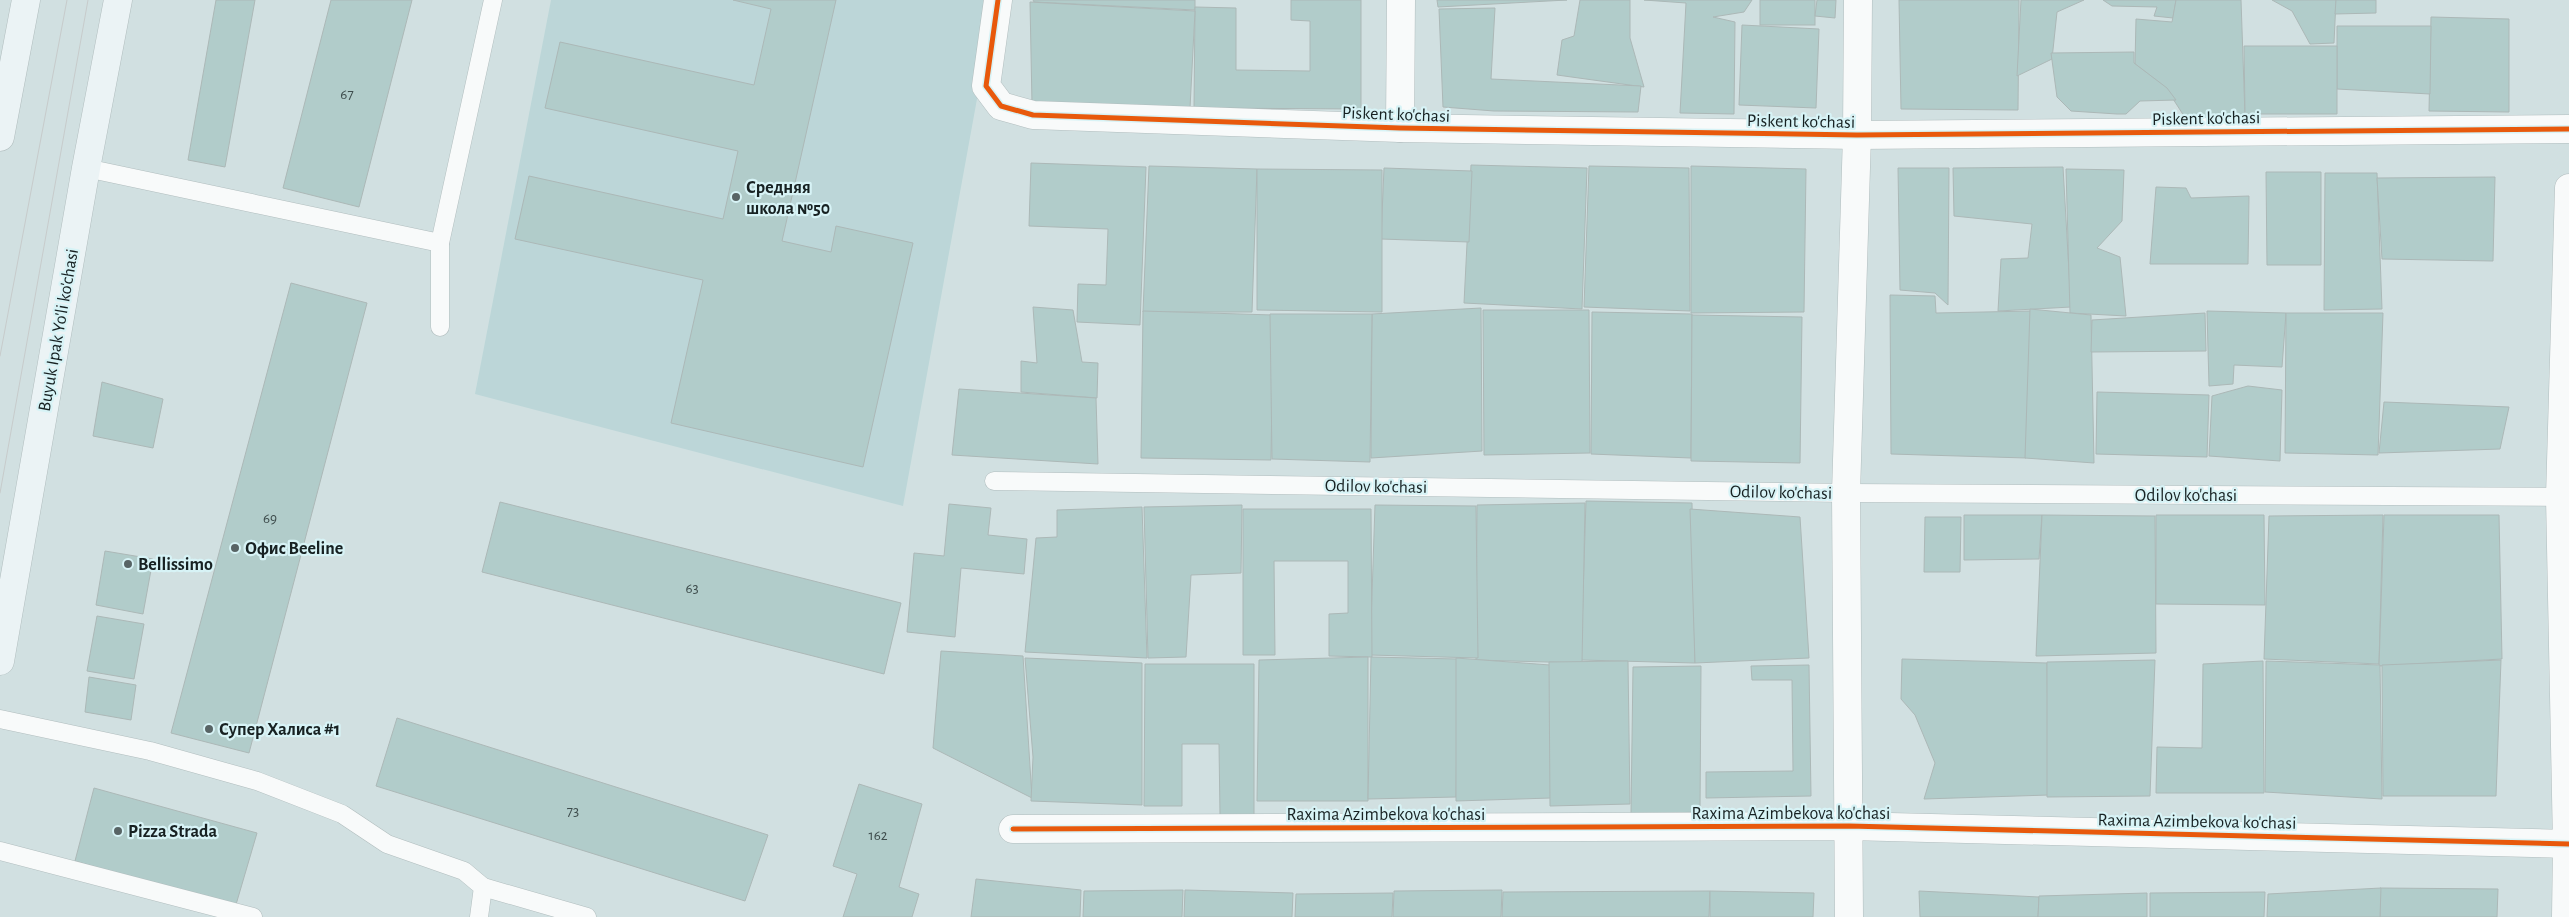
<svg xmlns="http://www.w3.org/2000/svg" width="2569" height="917" font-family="'Alegreya Sans',sans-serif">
<rect width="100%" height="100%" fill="#d1e0e1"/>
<path fill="#bcd6d8" d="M 551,0 L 995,0 L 903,506 L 475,394 Z"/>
<g fill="#b1ccca" stroke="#acb8b7">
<path d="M 216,0 L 255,0 L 225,167 L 188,160 Z"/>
<path d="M 331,0 L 412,0 L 359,207 L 283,188 Z"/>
<path d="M 733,0 L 836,0 L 782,241 L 831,252 L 836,226 L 913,243 L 863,467 L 671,423 L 703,280 L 515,239 L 529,176 L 723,219 L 738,151 L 545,108 L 560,42 L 754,85 L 771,9 Z"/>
<path d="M 1033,0 L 1195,0 L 1195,10 L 1034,2 Z"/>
<path d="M 1291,0 L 1361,0 L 1361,109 L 1194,108 L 1195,7 L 1236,8 L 1236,70 L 1310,71 L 1310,21 L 1291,20 Z"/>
<path d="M 1437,0 L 1567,0 L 1438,7 Z"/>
<path d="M 1580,0 L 1630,0 L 1630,38 L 1644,87 L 1557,75 L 1562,40 L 1574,36 Z"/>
<path d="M 1644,0 L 1752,0 L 1744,12 L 1713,17 L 1735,22 L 1734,114 L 1680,113 L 1686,3 Z"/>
<rect x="1760" y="0" width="55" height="25"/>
<path d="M 1817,0 L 1836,0 L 1835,18 L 1815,16 Z"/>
<path d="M 1899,0 L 2019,0 L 2018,110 L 1901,109 Z"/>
<path d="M 2021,0 L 2084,0 L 2057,12 L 2052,59 L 2017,76 Z"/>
<path d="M 2103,0 L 2176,0 L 2173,18 L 2154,16 L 2157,7 L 2112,6 Z"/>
<path d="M 2176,0 L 2241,0 L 2245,116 L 2184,116 L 2166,88 L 2135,64 L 2136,19 L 2172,22 Z"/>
<path d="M 2272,0 L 2336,0 L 2334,43 L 2310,44 L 2292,11 Z"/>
<path d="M 2336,0 L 2376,0 L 2376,13 L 2335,14 Z"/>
<path d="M 1030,2 L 1195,11 L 1190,108 L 1032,104 Z"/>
<path d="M 1495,8 L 1491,79 L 1641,86 L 1638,112 L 1494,111 L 1443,107 L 1439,9 Z"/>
<path d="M 2431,17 L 2509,19 L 2509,112 L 2429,111 Z"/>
<path d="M 1742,25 L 1819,29 L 1816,108 L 1739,105 Z"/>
<path d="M 2337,26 L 2431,26 L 2430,94 L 2337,89 Z"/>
<path d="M 2244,46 L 2337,46 L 2337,114 L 2245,114 Z"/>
<path d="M 2134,52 L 2134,63 L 2167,88 L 2176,100 L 2140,101 L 2126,114 L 2117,114 L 2071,111 L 2057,97 L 2051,53 Z"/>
<path d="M 1031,163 L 1146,167 L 1140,325 L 1077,322 L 1078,284 L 1106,285 L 1108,229 L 1029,226 Z"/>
<path d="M 1471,165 L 1587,168 L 1582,309 L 1464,303 Z"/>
<path d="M 1149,166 L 1257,169 L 1252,312 L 1143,312 Z"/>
<path d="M 1589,166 L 1689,168 L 1690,311 L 1584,307 Z"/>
<path d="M 1691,166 L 1806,169 L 1804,312 L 1691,313 Z"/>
<path d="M 2063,167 L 2071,307 L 1998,311 L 2001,259 L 2028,258 L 2032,224 L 1954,216 L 1953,168 Z"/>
<path d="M 1384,168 L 1472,171 L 1469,242 L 1381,239 Z"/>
<path d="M 1898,168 L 1949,168 L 1948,305 L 1935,293 L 1900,290 Z"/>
<path d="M 1257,169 L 1382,170 L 1382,312 L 1257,310 Z"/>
<path d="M 2066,169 L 2124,170 L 2122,221 L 2097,248 L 2120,257 L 2126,316 L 2070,313 Z"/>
<path d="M 2266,172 L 2321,172 L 2321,265 L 2267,265 Z"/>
<path d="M 2325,173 L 2377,173 L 2382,309 L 2324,310 Z"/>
<path d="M 2495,177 L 2493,261 L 2382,259 L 2377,178 Z"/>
<path d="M 2156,187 L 2186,188 L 2191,198 L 2249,196 L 2248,264 L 2150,264 Z"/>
<path d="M 291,283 L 367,303 L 249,753 L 171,733 Z"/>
<path d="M 1890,295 L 1935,296 L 1936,313 L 2031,311 L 2026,458 L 1891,454 Z"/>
<path d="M 1033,307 L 1073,310 L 1082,362 L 1098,363 L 1097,398 L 1021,392 L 1021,361 L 1037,363 Z"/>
<path d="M 1481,308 L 1482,451 L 1371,458 L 1372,314 Z"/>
<path d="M 2030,309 L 2091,315 L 2094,463 L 2025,458 Z"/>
<path d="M 1483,310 L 1589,310 L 1590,453 L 1484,455 Z"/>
<path d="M 1143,311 L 1273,315 L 1271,460 L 1141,458 Z"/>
<path d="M 2207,311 L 2286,313 L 2282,367 L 2234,365 L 2233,384 L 2209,386 Z"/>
<path d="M 1592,312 L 1692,314 L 1691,458 L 1591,454 Z"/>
<path d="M 2205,313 L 2206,351 L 2091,352 L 2092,320 Z"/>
<path d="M 2286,313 L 2383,313 L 2378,455 L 2285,453 Z"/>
<path d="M 1270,314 L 1372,314 L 1370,462 L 1272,459 Z"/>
<path d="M 1692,315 L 1802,317 L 1800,463 L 1691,461 Z"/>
<path d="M 102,382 L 163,399 L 153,448 L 93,436 Z"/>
<path d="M 2248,386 L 2282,390 L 2280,461 L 2209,456 L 2212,396 Z"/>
<path d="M 959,389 L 1096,398 L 1098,464 L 952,455 Z"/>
<path d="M 2097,392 L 2209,395 L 2207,457 L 2096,454 Z"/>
<path d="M 2384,402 L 2509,407 L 2500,449 L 2379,453 Z"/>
<path d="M 1586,501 L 1692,503 L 1695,663 L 1581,660 Z"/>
<path d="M 500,502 L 901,603 L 884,674 L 482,572 Z"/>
<path d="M 1585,503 L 1582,663 L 1476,660 L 1477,505 Z"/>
<path d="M 949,504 L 991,508 L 988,535 L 1027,539 L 1024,574 L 961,568 L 955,637 L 907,632 L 914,553 L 944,556 Z"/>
<path d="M 1242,505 L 1241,573 L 1191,575 L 1186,657 L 1148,658 L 1144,507 Z"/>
<path d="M 1375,505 L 1476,506 L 1478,658 L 1370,655 Z"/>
<path d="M 1142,507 L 1147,658 L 1025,652 L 1036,538 L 1057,537 L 1057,510 Z"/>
<path d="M 1243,509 L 1371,509 L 1372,657 L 1329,656 L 1329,614 L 1348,613 L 1348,561 L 1274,561 L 1275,655 L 1243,655 Z"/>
<path d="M 1690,509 L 1800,517 L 1809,658 L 1695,663 Z"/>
<path d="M 1964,515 L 2042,515 L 2039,559 L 1964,560 Z"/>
<path d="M 2042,515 L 2155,516 L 2156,653 L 2036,656 Z"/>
<path d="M 2156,515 L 2264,515 L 2265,605 L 2156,604 Z"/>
<path d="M 2383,515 L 2379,664 L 2264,659 L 2269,516 Z"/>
<path d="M 2384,515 L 2499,515 L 2502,659 L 2379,666 Z"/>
<path d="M 1925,517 L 1961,517 L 1960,572 L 1924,572 Z"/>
<path d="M 105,551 L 153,559 L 143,614 L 96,605 Z"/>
<path d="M 97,616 L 144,624 L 134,679 L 87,671 Z"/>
<path d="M 941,651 L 1023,656 L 1032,798 L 933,748 Z"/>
<path d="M 1368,657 L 1368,801 L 1257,801 L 1259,660 Z"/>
<path d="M 1371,657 L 1458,659 L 1456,797 L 1368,799 Z"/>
<path d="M 1025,658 L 1142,663 L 1142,805 L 1031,801 L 1033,757 Z"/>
<path d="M 1456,658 L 1550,665 L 1551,798 L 1456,801 Z"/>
<path d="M 1902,659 L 2047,663 L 2049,795 L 1924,799 L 1935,763 L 1915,715 L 1901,699 Z"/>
<path d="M 2155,660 L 2150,796 L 2047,797 L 2047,662 Z"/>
<path d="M 2501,660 L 2496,796 L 2383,796 L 2382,665 Z"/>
<path d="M 1628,661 L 1630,804 L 1550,806 L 1549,662 Z"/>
<path d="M 2263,661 L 2264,793 L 2156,793 L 2157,747 L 2202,748 L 2203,664 Z"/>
<path d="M 2266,661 L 2380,665 L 2382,799 L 2265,792 Z"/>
<path d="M 1145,664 L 1254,664 L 1254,816 L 1220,815 L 1219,744 L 1182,744 L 1182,806 L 1144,806 Z"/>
<path d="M 1809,665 L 1811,796 L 1706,798 L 1706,772 L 1793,771 L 1792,680 L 1752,680 L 1751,666 Z"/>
<path d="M 1701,666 L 1700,812 L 1631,814 L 1633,667 Z"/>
<path d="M 89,677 L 136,685 L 131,720 L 85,712 Z"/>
<path d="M 397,718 L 768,835 L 745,901 L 376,786 Z"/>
<path d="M 859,784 L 922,804 L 899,887 L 919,894 L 912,917 L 843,917 L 857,874 L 833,866 Z"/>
<path d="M 94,788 L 257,833 L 235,908 L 75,861 Z"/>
<path d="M 976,879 L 1081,890 L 1080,917 L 971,917 Z"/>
<path d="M 2380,888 L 2498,889 L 2497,917 L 2380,917 Z"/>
<path d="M 2381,888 L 2380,917 L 2267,917 L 2268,894 Z"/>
<path d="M 1183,890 L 1182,917 L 1083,917 L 1084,891 Z"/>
<path d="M 1185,890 L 1293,893 L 1292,917 L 1184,917 Z"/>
<path d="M 1502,890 L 1501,917 L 1393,917 L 1394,891 Z"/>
<path d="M 1710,891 L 1709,917 L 1502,917 L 1503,892 Z"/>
<path d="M 1710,891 L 1814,893 L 1813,917 L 1710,917 Z"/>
<path d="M 1919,891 L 2039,897 L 2038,917 L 1920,917 Z"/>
<path d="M 2265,892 L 2264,917 L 2150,917 L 2150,893 Z"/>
<path d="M 1393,893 L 1392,917 L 1295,917 L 1296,894 Z"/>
<path d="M 2147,893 L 2147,917 L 2038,917 L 2039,896 Z"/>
</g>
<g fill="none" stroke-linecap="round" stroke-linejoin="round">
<defs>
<g id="lane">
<path d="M 86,168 L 440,243"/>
<path d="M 440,327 L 440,243 L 493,0"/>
<path d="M 994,481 L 1846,493 L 2568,497"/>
<path d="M 0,719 L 150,751 L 257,781 L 342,814 L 387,844 L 464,871 L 483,887 L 479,917"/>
<path d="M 0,851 L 253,917"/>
<path d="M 483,887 L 587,917"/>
</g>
<g id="street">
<path d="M 998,0 L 986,86 L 1001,106 L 1033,115 L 1400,128 L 1857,135 L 2569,129"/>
<path d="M 1400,128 L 1401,0"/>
<path d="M 1013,829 L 1849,826 L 2569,844"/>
<path d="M 1849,917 L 1846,493 L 1857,135 L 1858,0"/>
<path d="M 2566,917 L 2567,844 L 2560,497 L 2569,188"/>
</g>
<g id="secondary">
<path d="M 0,137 L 26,0"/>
<path d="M 0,661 L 86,168 L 118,0"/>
</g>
</defs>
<use href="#lane" stroke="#b1bdbe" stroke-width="19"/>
<use href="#street" stroke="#b1bdbe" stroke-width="29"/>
<use href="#secondary" stroke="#b1bdbe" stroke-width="29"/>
<use href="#lane" stroke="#f8fafa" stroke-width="18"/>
<use href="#street" stroke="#f8fafa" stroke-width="28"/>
<use href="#secondary" stroke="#ebf3f5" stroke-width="28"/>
<g stroke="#c7cbcb" stroke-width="1">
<path d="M 0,356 L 67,0"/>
<path d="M 0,493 L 88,0"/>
</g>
<defs>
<g id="cycleway">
<path d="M 998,0 L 986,86 L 1001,106 L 1033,115 L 1400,128 L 1857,135 L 2569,129"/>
<path d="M 1013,829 L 1849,826 L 2569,844"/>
</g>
</defs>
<use href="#cycleway" stroke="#d7f3f6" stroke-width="8"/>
<use href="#cycleway" stroke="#e8590c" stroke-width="5"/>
</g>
<g fill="#586465" stroke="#d7f3f6" stroke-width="2">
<circle cx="736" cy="197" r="5"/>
<circle cx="235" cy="548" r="5"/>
<circle cx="128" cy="564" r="5"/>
<circle cx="209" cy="729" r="5"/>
<circle cx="118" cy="831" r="5"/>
</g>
<g text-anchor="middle" stroke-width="4.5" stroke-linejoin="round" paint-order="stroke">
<g font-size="15" fill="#3e4c4c">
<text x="347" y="99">67</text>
<text x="270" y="523">69</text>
<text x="692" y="593">63</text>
<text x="573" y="816">73</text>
<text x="878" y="840">162</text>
</g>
<g font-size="18" fill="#172122" stroke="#d7f3f6">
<text transform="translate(1396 114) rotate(2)" y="6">Piskent ko'chasi</text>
<text transform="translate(2206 118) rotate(-1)" y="6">Piskent ko'chasi</text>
<text transform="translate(1801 121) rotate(1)" y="6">Piskent ko'chasi</text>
<text transform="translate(58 330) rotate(-80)" y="6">Buyuk Ipak Yo'li ko'chasi</text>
<text transform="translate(1376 486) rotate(1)" y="6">Odilov ko'chasi</text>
<text transform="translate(1781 492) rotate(1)" y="6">Odilov ko'chasi</text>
<text x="2186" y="501">Odilov ko'chasi</text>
<text x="1791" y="819">Raxima Azimbekova ko'chasi</text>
<text x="1386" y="820">Raxima Azimbekova ko'chasi</text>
<text transform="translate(2197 821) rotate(1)" y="6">Raxima Azimbekova ko'chasi</text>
</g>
<g font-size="18" font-weight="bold" fill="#172122" stroke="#d7f3f6" text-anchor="start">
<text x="746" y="193">Средняя<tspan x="746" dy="21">школа №50</tspan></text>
<text x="245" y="554">Офис Beeline</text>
<text x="138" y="570">Bellissimo</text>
<text x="219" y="735">Супер Халиса #1</text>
<text x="128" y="837">Pizza Strada</text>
</g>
</g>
</svg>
